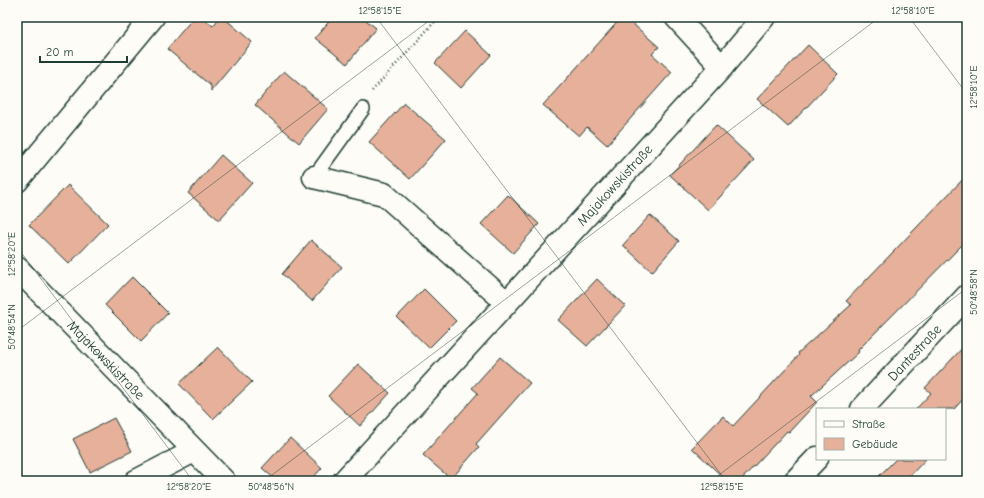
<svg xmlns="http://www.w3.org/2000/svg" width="984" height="498" font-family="'Comic Neue',sans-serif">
<rect width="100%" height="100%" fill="#fdfcf7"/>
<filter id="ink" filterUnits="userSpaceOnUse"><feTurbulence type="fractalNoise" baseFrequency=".025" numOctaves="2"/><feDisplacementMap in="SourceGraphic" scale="8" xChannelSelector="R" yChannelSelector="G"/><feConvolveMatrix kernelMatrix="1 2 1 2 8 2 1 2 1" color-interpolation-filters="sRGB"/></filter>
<g filter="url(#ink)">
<g fill="#e6b09b" stroke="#1f3d34">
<path d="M 194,17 L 202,17 L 213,26 L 220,17 L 223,17 L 252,42 L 211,91 L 211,86 L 167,49 Z"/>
<path d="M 333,17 L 362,17 L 376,28 L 347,64 L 315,38 Z"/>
<path d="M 622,17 L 625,17 L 659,47 L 652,54 L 672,72 L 607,145 L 587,127 L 579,136 L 543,105 Z"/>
<path d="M 465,31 L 491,55 L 461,88 L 435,63 Z"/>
<path d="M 808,45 L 838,74 L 788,127 L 757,99 Z"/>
<path d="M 284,71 L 328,109 L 299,143 L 255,105 Z"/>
<path d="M 404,103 L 446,139 L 410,179 L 369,142 Z"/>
<path d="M 716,125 L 754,160 L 708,210 L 670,175 Z"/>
<path d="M 221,155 L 252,183 L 219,220 L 188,193 Z"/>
<path d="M 967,175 L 967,240 L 858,350 L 859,352 L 811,396 L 817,402 L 789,432 L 787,431 L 740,481 L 727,481 L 692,448 L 723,416 L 733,426 L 799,355 L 798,353 L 851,305 L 846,301 Z"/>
<path d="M 68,185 L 108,224 L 69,264 L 29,225 Z"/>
<path d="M 508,195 L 539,224 L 513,253 L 481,224 Z"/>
<path d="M 650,215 L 679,241 L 652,272 L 623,245 Z"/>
<path d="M 311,240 L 342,267 L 312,301 L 282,274 Z"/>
<path d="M 132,277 L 168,313 L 141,341 L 105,305 Z"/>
<path d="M 597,279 L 625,306 L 587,346 L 558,320 Z"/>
<path d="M 424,289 L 456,321 L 429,348 L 397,317 Z"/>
<path d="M 967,343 L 967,395 L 954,409 L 916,409 L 931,393 L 925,388 Z"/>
<path d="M 218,347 L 252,382 L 213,419 L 179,384 Z"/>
<path d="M 500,357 L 530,383 L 476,444 L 479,447 L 451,479 L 423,455 L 478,393 L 472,388 Z"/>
<path d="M 358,364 L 390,393 L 360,426 L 328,396 Z"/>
<path d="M 114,418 L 132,451 L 90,472 L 73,439 Z"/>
<path d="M 290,438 L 322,468 L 310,481 L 277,481 L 262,468 Z"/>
<path d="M 896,459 L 926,459 L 905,481 L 874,481 Z"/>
</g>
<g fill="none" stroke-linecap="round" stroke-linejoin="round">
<defs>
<path id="lane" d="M 314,177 L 363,109"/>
<g id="street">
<path d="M 676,17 L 722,67"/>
<path d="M 314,177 L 384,194 L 506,302"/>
<path d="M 17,181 L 153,17"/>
<path id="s1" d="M 17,268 L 224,481"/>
<path id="s2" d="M 862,409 L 967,296"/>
<path d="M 136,481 L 194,451"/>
<path id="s3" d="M 344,481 L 722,67 L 764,17"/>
<path d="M 795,481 L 817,458"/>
</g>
</defs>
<use href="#lane" stroke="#1f3d34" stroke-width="16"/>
<use href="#street" stroke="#1f3d34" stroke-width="25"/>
<path stroke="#1f3d34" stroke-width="2.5" stroke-dasharray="1 3" stroke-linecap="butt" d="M 372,91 L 439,17"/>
<use href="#lane" stroke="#fdfcf7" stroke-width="13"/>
<use href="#street" stroke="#fdfcf7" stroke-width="22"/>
</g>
</g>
<path fill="none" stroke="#1f3d34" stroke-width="1" stroke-opacity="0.45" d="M 376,17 L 726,481M 909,17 L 967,94M 17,247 L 193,481M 17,331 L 434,17M 264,481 L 880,17M 711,481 L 967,288"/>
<g text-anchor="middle" stroke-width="3" stroke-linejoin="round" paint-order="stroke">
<g font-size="14" fill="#1f3d34" stroke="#fdfcf7">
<text dy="5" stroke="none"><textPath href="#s3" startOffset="401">Majakowskistraße</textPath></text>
<text dy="5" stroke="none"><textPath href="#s2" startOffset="77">Dantestraße</textPath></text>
<text dy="5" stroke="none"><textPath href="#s1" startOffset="128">Majakowskistraße</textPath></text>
</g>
</g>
<rect width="984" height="498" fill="none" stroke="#fdfcf7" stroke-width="44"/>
<rect x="816" y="408" width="130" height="52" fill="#fdfcf7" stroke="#a4b0a9"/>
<rect x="824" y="421" width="20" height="6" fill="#fdfcf7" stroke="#a4b0a9"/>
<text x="852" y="428" font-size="12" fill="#1f3d34">Straße</text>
<rect x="824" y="438" width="20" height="12" fill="#e6b09b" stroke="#a4b0a9"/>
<text x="852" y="448" font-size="12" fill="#1f3d34">Gebäude</text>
<path d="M40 56v6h87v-6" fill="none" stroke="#1f3d34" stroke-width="2"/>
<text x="46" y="56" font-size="12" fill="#1f3d34" stroke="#fdfcf7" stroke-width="3" paint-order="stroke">20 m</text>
<rect x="22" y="22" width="940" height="454" fill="none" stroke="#1f3d34" stroke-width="1.5"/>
<g font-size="10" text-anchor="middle" fill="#1f3d34">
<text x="380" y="14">12°58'15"E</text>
<text x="913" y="14">12°58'10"E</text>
<text transform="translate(973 87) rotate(-90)" y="4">12°58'10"E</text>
<text transform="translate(11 254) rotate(-90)" y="4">12°58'20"E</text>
<text transform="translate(973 292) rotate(-90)" y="4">50°48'58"N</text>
<text transform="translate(11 327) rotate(-90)" y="4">50°48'54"N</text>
<text x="189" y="490">12°58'20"E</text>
<text x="271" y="490">50°48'56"N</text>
<text x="722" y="490">12°58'15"E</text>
</g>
</svg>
